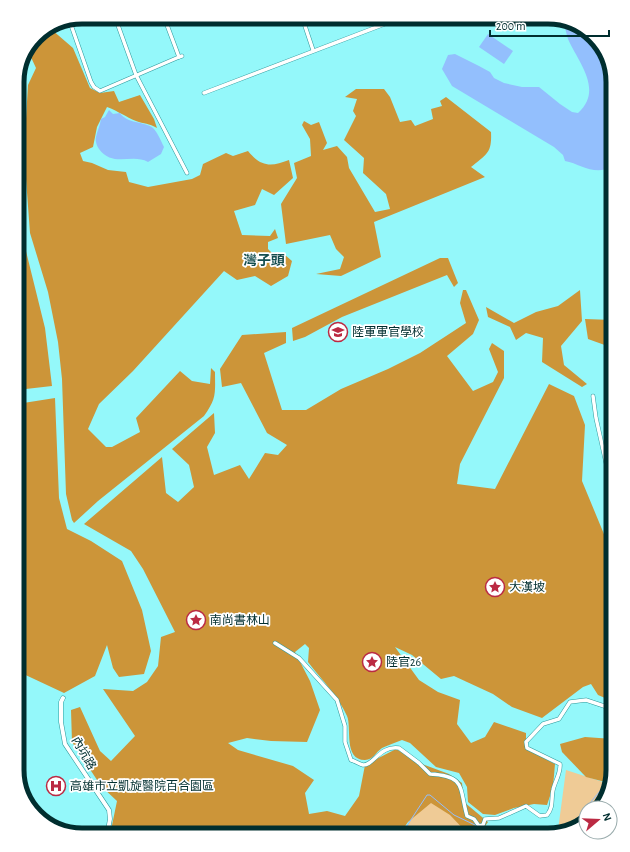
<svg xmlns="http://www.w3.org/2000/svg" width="630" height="852" font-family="'Alegreya Sans','Noto Sans TC',sans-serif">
<rect width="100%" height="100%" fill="#94f8fa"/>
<g fill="#efcb96">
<path d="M 566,770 L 609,784 L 604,802 L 599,808 L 586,808 L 586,817 L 558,830 Z"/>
<path d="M 428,793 L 491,835 L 401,835 Z"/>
</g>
<g fill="#cc9539">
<path d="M 51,29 L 73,48 L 90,88 L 100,93 L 114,91 L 119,102 L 140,95 L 154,119 L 157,128 C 149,123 144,124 136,121 C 126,117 118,111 107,107 L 97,127 L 93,147 L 80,153 L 83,161 L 92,163 L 108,170 L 126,172 L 129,182 L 148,187 L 192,179 L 200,175 L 203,164 L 226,153 L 233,156 L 248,151 C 261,167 271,167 289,160 L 293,178 L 274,195 L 262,189 L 255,205 L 234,211 L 242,235 L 270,236 L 275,229 L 278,238 L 268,242 L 268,249 L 274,255 L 285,255 L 292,261 L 288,276 L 271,286 L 255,276 L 237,280 L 224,271 L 133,371 L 99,404 L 88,429 L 106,447 L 112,447 L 140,432 L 136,418 L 180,371 L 192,381 L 210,384 L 211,368 L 215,372 C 215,393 217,398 204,416 L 98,501 L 74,523 L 72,520 L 66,494 L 62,379 L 58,342 L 48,292 L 30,233 L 24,152 L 28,85 L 36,68 L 29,53 L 39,33 Z"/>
<path d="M 17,85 L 21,91 L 17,134 Z"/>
<path d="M 356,89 L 384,89 L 390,97 L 400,122 L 411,120 L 415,126 L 433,119 L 431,109 L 442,106 L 440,101 L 446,97 L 491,132 C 492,153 487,154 471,167 L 485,177 L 374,222 L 381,257 L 341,276 L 316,274 L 340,269 L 344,257 L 336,249 L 330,235 L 286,244 L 281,204 L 297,178 L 294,163 L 311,156 L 310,139 L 302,125 L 304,121 L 311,125 L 319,122 L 327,143 L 323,150 L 337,146 L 347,157 L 349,168 L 375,212 L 390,209 L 386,194 L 363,173 L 364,158 L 344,140 L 356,116 L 353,111 L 357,99 L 345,97 Z"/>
<path d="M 17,152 L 21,199 L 22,235 L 45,328 L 52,386 L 17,390 Z"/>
<path d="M 440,258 L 448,258 L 458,283 L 454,287 L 447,275 L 342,317 L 305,337 L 293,341 L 292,328 Z"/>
<path d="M 463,290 L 466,290 L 479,320 L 473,334 L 447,356 L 473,391 L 493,382 L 498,372 L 489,349 L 492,343 L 504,351 L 504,378 L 460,464 L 457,484 L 495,489 L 549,384 L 574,396 L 585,425 L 582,481 L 606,539 L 613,539 L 613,699 L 612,701 L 598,695 L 591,684 L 583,687 L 542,718 L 512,707 L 493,694 L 454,676 L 441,679 L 412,655 L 395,647 L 419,680 L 438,692 L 460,700 L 457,724 L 471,743 L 485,737 L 494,722 L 526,733 L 526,749 L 555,764 L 553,787 L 547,805 L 534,804 L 514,808 L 495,815 L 483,814 L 468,802 L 467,787 L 459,773 L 436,767 L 410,743 L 402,740 C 395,743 388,745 382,748 C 375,753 374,759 365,760 C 343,760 352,727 347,716 C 339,697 321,679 308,662 L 309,648 L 305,644 L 295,652 L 310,681 L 320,710 L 307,742 L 271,741 L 247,738 L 228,743 L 238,750 L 293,766 L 314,780 L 305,793 L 309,814 L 327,811 L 345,816 L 359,796 L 365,765 L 396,749 L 422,764 L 449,774 L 462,783 L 464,802 L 488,822 L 479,835 L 469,835 L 450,815 L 431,803 L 408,822 L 399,835 L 110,835 L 117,801 L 101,786 L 72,742 L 71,710 L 80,707 L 100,751 L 111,761 L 135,736 L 103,689 L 133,691 L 147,682 L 158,666 L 161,637 L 175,632 L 143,569 L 131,551 L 84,524 L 162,457 L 166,493 L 178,502 L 194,487 L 189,465 L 172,449 L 214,413 L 215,433 L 207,447 L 214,475 L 240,465 L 249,479 L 265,453 L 278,455 L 287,445 L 267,433 L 241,383 L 222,387 L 220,369 L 242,335 L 286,332 L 286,343 L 264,353 L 282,410 L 306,410 L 341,389 L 388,369 L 420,353 L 466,323 L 460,303 Z"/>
<path d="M 580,290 L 582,321 L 561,346 L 564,365 L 587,384 L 582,387 L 542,362 L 543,338 L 526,333 L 516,340 L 510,327 L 488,317 L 486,307 L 514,323 L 536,312 L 558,306 Z"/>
<path d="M 585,319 L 613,320 L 613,348 L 588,339 Z"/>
<path d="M 55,398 L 59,498 L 67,529 L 91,541 L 122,561 L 142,610 L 151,651 L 144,674 L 119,677 L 113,668 L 107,645 L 95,676 L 64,693 L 17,671 L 17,404 Z"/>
<path d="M 585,737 L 613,739 L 613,770 L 609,783 L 586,777 L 562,752 L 560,744 Z"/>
</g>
<g fill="#93bffd">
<path d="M 563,21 L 581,26 L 604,49 L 613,82 L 613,166 C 595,177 581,164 565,161 L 563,155 L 554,147 L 452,86 L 442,69 L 448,55 L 455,54 L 479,66 L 490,72 L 494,78 L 504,83 L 522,87 L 539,87 L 560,104 L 572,112 L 578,113 C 604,90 578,62 568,39 C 566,33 565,26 563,21 Z"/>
<path d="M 488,34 L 513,51 L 504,64 L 479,47 Z"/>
<path d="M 109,110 L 113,114 L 120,113 C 127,124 144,121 153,128 C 158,133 161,141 164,147 L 161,154 L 148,162 C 132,153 113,168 99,149 C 97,146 95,141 96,137 C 97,131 100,126 101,119 L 105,117 Z"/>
</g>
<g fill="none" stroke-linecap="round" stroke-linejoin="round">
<g stroke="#93bffd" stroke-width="1">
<path d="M 575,821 L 610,779"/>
<path d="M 480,828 L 491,835"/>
<path d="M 401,835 L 427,795 L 430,795 L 454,815 L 477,826"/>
<path d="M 522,835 L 546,834"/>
</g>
<defs>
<g id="minor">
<path d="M 115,17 L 136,75 L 187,173"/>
<path d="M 164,17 L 179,57 L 182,56"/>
<path d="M 302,17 L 313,50"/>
<path d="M 70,22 L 91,82 L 94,87 L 100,91 L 179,57"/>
<path d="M 204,93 L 403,17"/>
<path d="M 593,396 L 596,418 L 613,494"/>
<path d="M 275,643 L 299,658 L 337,700 L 345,726 L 345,742 L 351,760 C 355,761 359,764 363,765 C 373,766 380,745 399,748 L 419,763 L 430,774 C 466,776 459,787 467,816 L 474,819 L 479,826 L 483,825 L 485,819 L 499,818 L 526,806 L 540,816 L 547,815 C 554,807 551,798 553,790 C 555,781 561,773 560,764 L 527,748 L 526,742 L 543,724 L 559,719 L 570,702 L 586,700 L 613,709"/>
<path d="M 574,828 L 582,824"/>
</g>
<path id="tertiary" d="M 63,698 L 61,702 L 61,722 L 65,744 L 109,810 L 110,819 L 107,835"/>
</defs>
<use href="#minor" stroke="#2d999c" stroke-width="4.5"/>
<use href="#tertiary" stroke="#2d999c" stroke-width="5"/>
<use href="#minor" stroke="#fff" stroke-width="3.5"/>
<use href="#tertiary" stroke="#fff" stroke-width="4"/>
</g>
<defs>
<symbol id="university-ring" viewBox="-11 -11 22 22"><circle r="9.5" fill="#fff" stroke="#bb2a43" stroke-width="1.5"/><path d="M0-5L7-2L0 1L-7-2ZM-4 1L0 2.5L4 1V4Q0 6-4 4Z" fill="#bb2a43"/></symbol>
<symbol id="sight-ring" viewBox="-11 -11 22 22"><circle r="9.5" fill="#fff" stroke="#bb2a43" stroke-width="1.5"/><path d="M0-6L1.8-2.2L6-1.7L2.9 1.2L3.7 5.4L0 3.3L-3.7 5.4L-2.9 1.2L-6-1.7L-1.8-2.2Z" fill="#bb2a43"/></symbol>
<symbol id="hospital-ring" viewBox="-11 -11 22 22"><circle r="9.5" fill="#fff" stroke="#bb2a43" stroke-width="1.5"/><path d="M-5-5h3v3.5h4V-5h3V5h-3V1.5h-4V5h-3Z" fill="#bb2a43"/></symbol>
</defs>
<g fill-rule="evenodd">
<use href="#university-ring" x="327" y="321" width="22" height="22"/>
<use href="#sight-ring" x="484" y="576" width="22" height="22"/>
<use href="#sight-ring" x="185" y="609" width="22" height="22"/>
<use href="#sight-ring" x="361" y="651" width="22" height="22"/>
<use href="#hospital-ring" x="45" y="775" width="22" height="22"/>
</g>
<g text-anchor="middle" stroke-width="3.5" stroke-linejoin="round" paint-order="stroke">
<g font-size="12" fill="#002e2f" stroke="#fff" text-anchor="start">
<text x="352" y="336">陸軍軍官學校</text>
<text x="509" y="591">大漢坡</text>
<text x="210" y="624">南尚書林山</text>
<text x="386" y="666">陸官26</text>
<text x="70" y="790">高雄市立凱旋醫院百合園區</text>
</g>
<g font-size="12" fill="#002e2f" stroke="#fff">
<text transform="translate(84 753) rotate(60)" y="4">內坑路</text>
</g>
<g font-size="14" font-weight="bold" fill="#154e4f" stroke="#fff">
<text x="264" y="265">灣子頭</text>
</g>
</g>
<path d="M0 0H630V852H0ZM82 24H548A58 58 0 0 1 606 82V770A58 58 0 0 1 548 828H82A58 58 0 0 1 24 770V82A58 58 0 0 1 82 24Z" fill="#fff" fill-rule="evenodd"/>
<path fill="none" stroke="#002e2f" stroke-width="5" d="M82 24H548A58 58 0 0 1 606 82V770A58 58 0 0 1 548 828H82A58 58 0 0 1 24 770V82A58 58 0 0 1 82 24Z"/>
<g transform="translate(598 820) rotate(71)"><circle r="19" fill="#ffffff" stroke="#99abac"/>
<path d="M0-3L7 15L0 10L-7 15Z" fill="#bb2a43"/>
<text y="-6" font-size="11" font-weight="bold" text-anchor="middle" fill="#002e2f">N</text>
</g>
<path d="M490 30v6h119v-6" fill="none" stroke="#002e2f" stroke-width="2"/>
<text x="496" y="30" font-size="12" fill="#002e2f" stroke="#ffffff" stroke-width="3" paint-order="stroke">200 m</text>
</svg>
